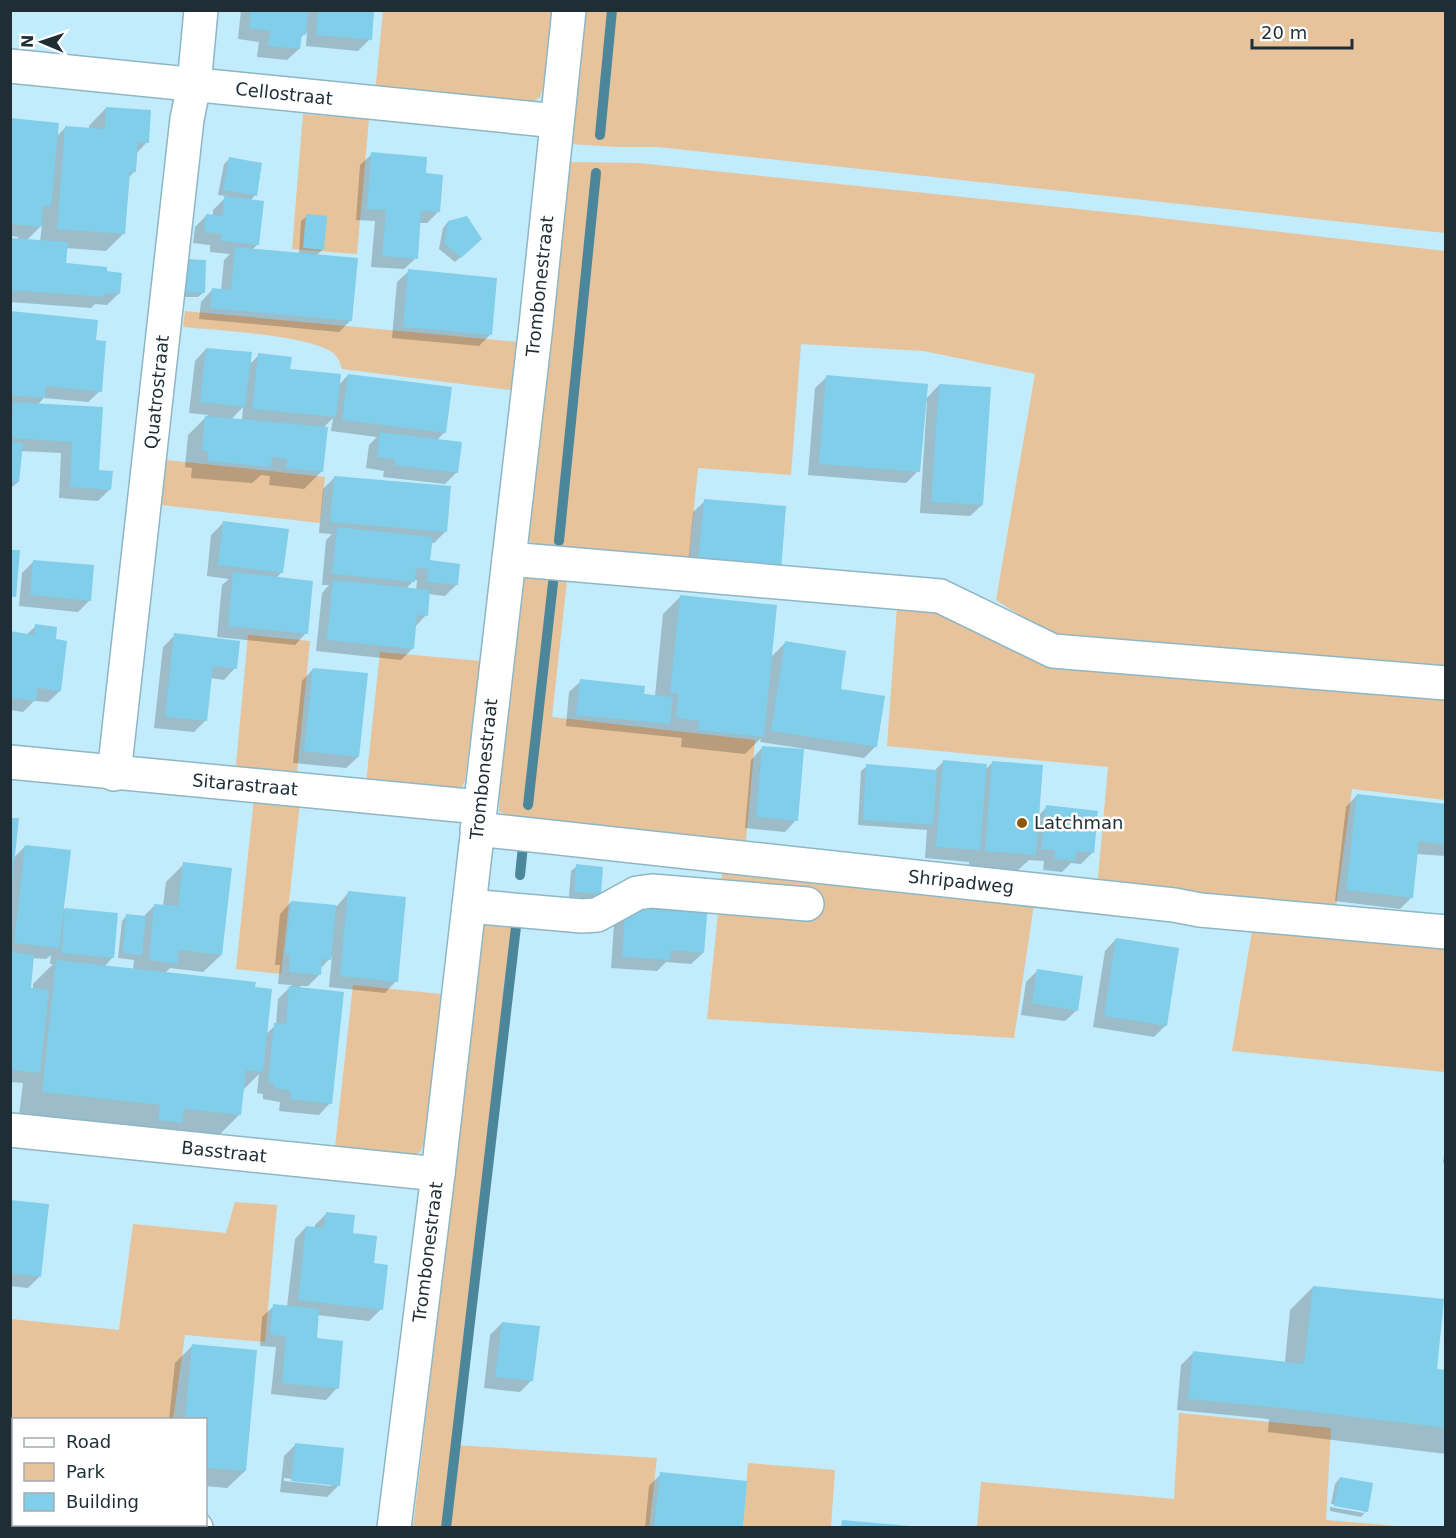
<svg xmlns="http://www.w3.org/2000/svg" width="1456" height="1538" font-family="'DejaVu Sans',sans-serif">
<rect width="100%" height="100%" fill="#c2ebfb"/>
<g fill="#e6c39b">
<path d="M 383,11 L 552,11 L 545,82 L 540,97 L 531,103 L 375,94 Z"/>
<path d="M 584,11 L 1445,11 L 1445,233 L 658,147 L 616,147 L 571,144 Z"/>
<path d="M 303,114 L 369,119 L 357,254 L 292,249 Z"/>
<path d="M 568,162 L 639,163 L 1134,215 L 1445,251 L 1445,672 L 1054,637 L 996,600 L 1035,374 L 924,351 L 801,344 L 791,475 L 698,468 L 688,568 L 532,548 L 528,535 Z"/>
<path d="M 185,311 L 518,342 L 511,390 L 342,369 C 341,364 338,357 333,353 C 310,335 215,330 183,327 Z"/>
<path d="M 166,460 L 325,477 L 320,523 L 161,505 Z"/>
<path d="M 535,568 L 568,571 L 552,717 L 755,740 L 745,852 L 516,821 L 499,811 L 501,759 L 520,580 Z"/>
<path d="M 897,607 L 962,615 L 1044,662 L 1445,691 L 1445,800 L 1352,789 L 1335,914 L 1097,889 L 1108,767 L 887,746 Z"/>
<path d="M 248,635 L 310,641 L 296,782 L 235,776 Z"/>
<path d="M 380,652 L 481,661 L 465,780 L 461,790 L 366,783 Z"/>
<path d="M 254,798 L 300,802 L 281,974 L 236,969 Z"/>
<path d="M 723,865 L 1035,898 L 1014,1038 L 707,1019 Z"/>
<path d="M 485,913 L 517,918 L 455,1445 L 657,1458 L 649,1527 L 413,1528 Z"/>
<path d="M 1253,925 L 1445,942 L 1445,1072 L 1232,1051 Z"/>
<path d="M 353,985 L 441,994 L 425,1141 L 420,1152 L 411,1156 L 335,1147 Z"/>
<path d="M 235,1202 L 277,1205 L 265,1342 L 185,1335 L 173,1419 L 14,1420 L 13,1490 L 11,1489 L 11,1319 L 119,1330 L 133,1224 L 226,1233 Z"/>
<path d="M 1179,1413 L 1331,1428 L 1326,1520 L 1409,1527 L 977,1527 L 981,1482 L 1174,1499 Z"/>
<path d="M 748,1463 L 835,1470 L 831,1527 L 743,1528 Z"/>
</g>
<g fill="#0003" fill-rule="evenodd">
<path d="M 241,10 L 373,10 L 370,39 L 358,51 L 306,46 L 307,32 L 300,38 L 299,49 L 287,60 L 257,57 L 259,42 L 238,39 Z"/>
<path d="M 106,108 L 147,142 L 136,154 L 134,172 L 128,178 L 124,233 L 106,251 L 66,248 L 65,264 L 105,272 L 119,293 L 107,305 L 95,304 L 91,308 L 10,302 L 10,239 L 18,240 L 18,237 L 10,236 L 10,120 L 57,136 L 65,128 L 89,129 L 89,126 ZM 42,225 L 40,242 L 26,241 Z"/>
<path d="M 372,154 L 424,175 L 438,212 L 427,223 L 419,223 L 416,258 L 404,269 L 371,267 L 375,221 L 356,220 L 360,165 Z"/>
<path d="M 229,159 L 255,195 L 250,201 L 258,244 L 252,250 L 299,254 L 301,221 L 307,216 L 322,250 L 316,256 L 351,320 L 339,332 L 199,319 L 201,302 L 212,290 L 221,291 L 224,260 L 230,254 L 210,252 L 210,245 L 193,243 L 195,227 L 206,216 L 213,216 L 213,210 L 227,196 L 218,195 L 224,164 Z"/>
<path d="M 448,222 L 475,244 L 455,262 L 439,249 L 443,228 Z"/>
<path d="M 187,261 L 204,292 L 198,297 L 180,297 Z"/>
<path d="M 409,271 L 490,335 L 479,346 L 392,338 L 397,282 Z"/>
<path d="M 10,313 L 94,341 L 100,391 L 88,402 L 44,398 L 37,405 L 102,408 L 98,472 L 110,489 L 98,501 L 59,498 L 61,453 L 21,451 L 18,482 L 10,489 Z"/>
<path d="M 206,349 L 249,365 L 259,355 L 289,370 L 338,386 L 348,375 L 445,432 L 437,440 L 457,472 L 445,484 L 383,477 L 384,471 L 366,468 L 369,445 L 377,437 L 331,431 L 333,418 L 323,428 L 322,471 L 304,489 L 269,485 L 270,476 L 261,475 L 252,483 L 191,478 L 192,468 L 185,467 L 188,435 L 208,415 L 189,413 L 195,361 ZM 243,407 L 242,421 L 231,420 L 237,413 Z"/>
<path d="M 827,377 L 925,400 L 939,385 L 982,505 L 970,516 L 920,513 L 927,401 L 925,401 L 918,471 L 906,483 L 808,475 L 815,388 Z"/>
<path d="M 334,478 L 446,531 L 434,543 L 431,543 L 429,562 L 457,584 L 445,596 L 428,594 L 426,615 L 415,627 L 412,649 L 401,660 L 316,651 L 322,593 L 329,585 L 322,585 L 326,540 L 332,534 L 319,533 L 323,489 ZM 414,580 L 417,580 L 416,590 L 406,589 Z"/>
<path d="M 705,501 L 785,508 L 687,575 L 693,512 Z"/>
<path d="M 223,523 L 282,572 L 276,578 L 306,633 L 295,645 L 217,637 L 222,585 L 229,579 L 207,576 L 211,535 Z"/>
<path d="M 34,561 L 90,600 L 78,612 L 19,606 L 22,573 Z"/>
<path d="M 680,597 L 770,658 L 785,643 L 839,690 L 876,746 L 864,758 L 760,742 L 761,738 L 745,754 L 681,747 L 682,738 L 566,726 L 569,692 L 581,681 L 655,696 L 663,614 Z"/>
<path d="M 36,626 L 54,640 L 60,691 L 48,702 L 34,701 L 23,712 L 10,710 L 10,633 L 26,635 Z"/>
<path d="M 175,635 L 235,668 L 224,680 L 210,678 L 205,721 L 194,732 L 154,728 L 163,647 Z"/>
<path d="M 313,669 L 358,757 L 346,768 L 293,763 L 302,681 Z"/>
<path d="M 762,748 L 796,820 L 785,832 L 745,828 L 751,760 Z"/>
<path d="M 943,762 L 985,770 L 993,762 L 1038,816 L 1047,807 L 1092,853 L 1081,864 L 1071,863 L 1062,872 L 1043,870 L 1044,861 L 1029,860 L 1017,871 L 969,868 L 969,862 L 925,858 L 927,830 L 858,825 L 861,771 L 867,766 L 934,771 Z"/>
<path d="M 1357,795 L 1446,805 L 1446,856 L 1417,854 L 1412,897 L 1400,909 L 1335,901 L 1346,807 Z"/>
<path d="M 10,819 L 13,859 L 25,846 L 62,909 L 117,914 L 113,957 L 104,967 L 133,970 L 134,960 L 118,958 L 122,921 L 127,915 L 143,917 L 155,905 L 163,906 L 166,882 L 184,864 L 221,955 L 203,972 L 170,968 L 165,973 L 254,989 L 266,1034 L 276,1025 L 278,999 L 292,985 L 278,984 L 280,965 L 275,965 L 280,914 L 291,902 L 337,906 L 349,892 L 396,981 L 385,993 L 329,987 L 332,956 L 320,969 L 319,975 L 308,986 L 300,986 L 330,1103 L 319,1115 L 279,1111 L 280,1102 L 263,1099 L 263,1094 L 257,1093 L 259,1074 L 242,1091 L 240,1114 L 217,1137 L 19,1115 L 23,1083 L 10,1082 ZM 51,955 L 50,964 L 53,964 L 33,984 L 33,990 L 29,989 L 32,958 L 46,959 Z"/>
<path d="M 577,866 L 599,894 L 594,899 L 569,897 L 571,871 Z"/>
<path d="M 636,899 L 703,953 L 691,964 L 666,962 L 657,971 L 611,968 L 614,925 Z"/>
<path d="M 1116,939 L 1166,1025 L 1154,1037 L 1093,1027 L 1105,951 Z"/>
<path d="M 1038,970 L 1077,1010 L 1065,1021 L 1021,1015 L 1026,982 Z"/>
<path d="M 1446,1139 L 1446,1163 L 1443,1163 Z"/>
<path d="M 10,1201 L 40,1276 L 28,1288 L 10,1286 Z"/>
<path d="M 326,1214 L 351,1235 L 372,1264 L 381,1309 L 369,1321 L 317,1315 L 315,1339 L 337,1388 L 326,1400 L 271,1394 L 276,1347 L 260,1346 L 262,1317 L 274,1306 L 287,1307 L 295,1239 L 306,1227 L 314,1228 L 315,1225 Z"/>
<path d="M 1313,1287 L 1435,1371 L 1446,1372 L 1446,1454 L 1268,1432 L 1269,1419 L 1177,1410 L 1181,1365 L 1193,1353 L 1285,1362 L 1290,1310 Z"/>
<path d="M 502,1323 L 532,1380 L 520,1392 L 484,1388 L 490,1335 Z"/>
<path d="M 192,1346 L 245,1471 L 227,1488 L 206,1486 L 206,1420 L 169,1420 L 175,1363 Z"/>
<path d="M 295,1445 L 339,1485 L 327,1497 L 280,1492 L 284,1456 ZM 284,1478 L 331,1483 L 331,1486 L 284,1481 Z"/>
<path d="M 661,1474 L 741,1528 L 645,1528 L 649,1486 Z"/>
<path d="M 1340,1478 L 1366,1511 L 1361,1517 L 1330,1511 L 1330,1507 L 1364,1513 L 1364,1510 L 1331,1504 L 1335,1484 Z"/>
</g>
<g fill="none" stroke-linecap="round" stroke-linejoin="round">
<g stroke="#4c869b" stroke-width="10">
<path d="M 600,135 L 612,10"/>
<path d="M 559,541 L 596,173"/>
<path d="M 528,805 L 553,583"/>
<path d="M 520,875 L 523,846"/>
<path d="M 446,1528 L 517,918"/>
</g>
</g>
<g fill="#80cee9">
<path d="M 251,10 L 308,10 L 306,35 L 302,34 L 300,49 L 268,46 L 270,31 L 249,28 Z"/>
<path d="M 318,10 L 374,10 L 372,40 L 316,35 Z"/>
<path d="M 106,107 L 151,110 L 149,143 L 138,142 L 136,172 L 130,172 L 125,234 L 57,229 L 65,126 L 105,129 Z"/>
<path d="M 10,118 L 59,123 L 51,206 L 43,206 L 41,227 L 10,224 Z"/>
<path d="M 371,152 L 427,157 L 426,173 L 443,175 L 440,212 L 421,211 L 418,259 L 382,256 L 386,210 L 367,209 Z"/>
<path d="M 229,157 L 262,163 L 257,196 L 223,190 Z"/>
<path d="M 224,196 L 264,201 L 259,245 L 221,241 L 221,234 L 204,232 L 206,214 L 223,216 Z"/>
<path d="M 306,214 L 327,216 L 324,250 L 303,248 Z"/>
<path d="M 467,216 L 482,239 L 461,258 L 444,243 L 448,221 Z"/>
<path d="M 10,238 L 68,242 L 66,263 L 107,267 L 107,271 L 122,273 L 120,294 L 105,293 L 104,297 L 10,290 Z"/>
<path d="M 235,247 L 358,258 L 352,321 L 210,308 L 212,288 L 231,290 Z"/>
<path d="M 186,259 L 206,260 L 205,293 L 185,292 Z"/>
<path d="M 408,269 L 497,278 L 492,335 L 403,327 Z"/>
<path d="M 10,311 L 98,320 L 96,340 L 106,341 L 102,392 L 46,386 L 45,398 L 10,395 Z"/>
<path d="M 206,348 L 252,352 L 245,407 L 200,402 Z"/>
<path d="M 258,353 L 292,357 L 290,369 L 341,374 L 336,417 L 252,409 Z"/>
<path d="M 348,374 L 452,387 L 446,433 L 342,420 Z"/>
<path d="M 826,375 L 928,384 L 920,472 L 819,464 Z"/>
<path d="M 939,384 L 991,387 L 983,505 L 931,502 Z"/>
<path d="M 13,402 L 103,407 L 99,470 L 113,471 L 111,490 L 70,487 L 72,442 L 11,438 Z"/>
<path d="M 205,416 L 328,427 L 323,472 L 286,468 L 287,459 L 272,457 L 271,467 L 208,461 L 208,451 L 202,450 Z"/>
<path d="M 380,432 L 462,442 L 458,473 L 394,465 L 395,459 L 377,457 Z"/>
<path d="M 10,442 L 23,443 L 19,482 L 10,481 Z"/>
<path d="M 334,476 L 451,486 L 447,532 L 330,522 Z"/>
<path d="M 704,499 L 786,506 L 781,571 L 698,564 Z"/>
<path d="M 223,521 L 289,529 L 283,573 L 218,565 Z"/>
<path d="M 337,527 L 433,537 L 430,560 L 460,564 L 458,585 L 427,582 L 428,569 L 416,568 L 415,582 L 332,574 Z"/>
<path d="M 10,550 L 20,550 L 16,597 L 10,596 Z"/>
<path d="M 33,560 L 94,565 L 91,601 L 30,595 Z"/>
<path d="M 233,572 L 313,581 L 308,634 L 228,626 Z"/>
<path d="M 333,580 L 430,590 L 428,616 L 417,615 L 414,649 L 327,640 Z"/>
<path d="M 680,595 L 777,605 L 764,737 L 698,730 L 699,721 L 676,718 L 678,693 L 670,693 Z"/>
<path d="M 35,624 L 57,627 L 56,639 L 67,641 L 61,691 L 37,688 L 36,701 L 10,698 L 10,631 L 34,635 Z"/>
<path d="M 174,633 L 240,641 L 237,669 L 213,666 L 207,721 L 165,717 Z"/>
<path d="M 785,641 L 846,651 L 841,689 L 885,696 L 877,747 L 771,731 Z"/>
<path d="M 313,668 L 368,673 L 359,757 L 304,751 Z"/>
<path d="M 580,679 L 645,686 L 644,694 L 673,697 L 670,724 L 576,715 Z"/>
<path d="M 762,746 L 804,749 L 798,821 L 756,817 Z"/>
<path d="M 943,760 L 987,764 L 980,850 L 936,847 Z"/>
<path d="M 992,761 L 1043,765 L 1036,855 L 985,851 Z"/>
<path d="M 866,764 L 937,770 L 933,825 L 863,820 Z"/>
<path d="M 1357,794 L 1446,804 L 1446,845 L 1419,841 L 1413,898 L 1346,890 Z"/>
<path d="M 1046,805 L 1098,811 L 1094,853 L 1076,851 L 1075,861 L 1054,859 L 1055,850 L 1041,849 Z"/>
<path d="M 10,818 L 19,818 L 12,883 L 10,883 Z"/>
<path d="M 25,845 L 71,850 L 59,948 L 14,943 Z"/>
<path d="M 183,862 L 232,868 L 222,955 L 179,950 L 177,964 L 149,960 L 154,904 L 178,906 Z"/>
<path d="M 576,864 L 603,867 L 601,894 L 574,892 Z"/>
<path d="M 348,891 L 406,897 L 398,982 L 340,976 Z"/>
<path d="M 636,898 L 708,902 L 704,953 L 671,950 L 670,960 L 622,957 L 625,912 L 635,913 Z"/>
<path d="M 291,901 L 336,905 L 331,960 L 322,959 L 321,975 L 289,972 L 290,954 L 285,954 Z"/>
<path d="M 65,908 L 118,913 L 114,958 L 61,953 Z"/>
<path d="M 126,914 L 146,916 L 142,955 L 123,953 Z"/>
<path d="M 1116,938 L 1179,948 L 1167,1026 L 1104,1016 Z"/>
<path d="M 10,952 L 34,955 L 31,988 L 49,990 L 40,1073 L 10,1070 Z"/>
<path d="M 56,960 L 256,982 L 255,987 L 272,989 L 263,1072 L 246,1070 L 241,1115 L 184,1109 L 182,1123 L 158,1120 L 160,1105 L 42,1092 Z"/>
<path d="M 1037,969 L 1083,976 L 1078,1011 L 1032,1003 Z"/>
<path d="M 289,986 L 344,992 L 332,1104 L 290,1099 L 291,1091 L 274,1088 L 274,1083 L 268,1082 L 274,1023 L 286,1024 Z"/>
<path d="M 10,1200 L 49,1204 L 41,1277 L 10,1273 Z"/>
<path d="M 326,1212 L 355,1215 L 353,1233 L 377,1236 L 374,1263 L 388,1265 L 383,1310 L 298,1300 L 306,1226 L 324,1228 Z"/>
<path d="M 1313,1286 L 1444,1299 L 1437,1369 L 1446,1370 L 1446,1428 L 1290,1409 L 1188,1399 L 1193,1351 L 1304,1364 Z"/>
<path d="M 273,1304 L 319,1309 L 317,1338 L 343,1341 L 339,1389 L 282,1383 L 286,1336 L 270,1335 Z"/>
<path d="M 502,1322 L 540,1326 L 533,1381 L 495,1377 Z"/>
<path d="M 192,1344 L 257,1350 L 246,1471 L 206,1468 L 206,1420 L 185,1420 Z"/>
<path d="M 295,1443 L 344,1448 L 340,1486 L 291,1481 Z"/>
<path d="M 660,1472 L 747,1481 L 743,1528 L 654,1528 Z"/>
<path d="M 1340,1477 L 1373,1483 L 1368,1512 L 1334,1506 Z"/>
<path d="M 842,1520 L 910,1526 L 910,1528 L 841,1528 Z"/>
</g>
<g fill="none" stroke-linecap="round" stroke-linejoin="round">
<defs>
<g id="minor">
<path d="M 10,66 L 557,121"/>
<path d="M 509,559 L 940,596 L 1053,651 L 1446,683"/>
<path d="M 10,762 L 479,807"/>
<path d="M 114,774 L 187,119 L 194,85 L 201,10"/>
<path d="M 477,829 L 1174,905 L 1200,910 L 1446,932"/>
<path d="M 469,906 L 582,916 L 597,915 L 637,893 L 652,891 L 807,904"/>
<path d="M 10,1130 L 438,1174"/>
<path d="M 10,1503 L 14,1503"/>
<path d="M 174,1524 L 196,1528"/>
<path d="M 394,1528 L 438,1174 L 536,325 L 569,10"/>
</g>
</defs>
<use href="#minor" stroke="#8eb6c4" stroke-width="36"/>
<use href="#minor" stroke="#fff" stroke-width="33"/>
</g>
<circle fill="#8d5909" stroke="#fff" stroke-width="2" cx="1022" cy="823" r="6"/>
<g text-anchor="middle" stroke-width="5" stroke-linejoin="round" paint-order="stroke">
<g font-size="18" fill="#1e2e34" stroke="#fff">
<text transform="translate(284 94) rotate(6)" y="6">Cellostraat</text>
<text transform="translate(540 286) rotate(-84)" y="6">Trombonestraat</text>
<text transform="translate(157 392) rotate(-84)" y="6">Quatrostraat</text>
<text transform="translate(484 769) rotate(-84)" y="6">Trombonestraat</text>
<text transform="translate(245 785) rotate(5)" y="6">Sitarastraat</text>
<text transform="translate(961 882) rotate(6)" y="6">Shripadweg</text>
<text transform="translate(224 1152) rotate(6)" y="6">Basstraat</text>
<text transform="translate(428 1252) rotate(-83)" y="6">Trombonestraat</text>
</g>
<g font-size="18" fill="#1e2e34" stroke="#fff" text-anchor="start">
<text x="1034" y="829">Latchman</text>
</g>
</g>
<rect width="1456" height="1538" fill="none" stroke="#1e2e34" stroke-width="24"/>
<rect x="12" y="1418" width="195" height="108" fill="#ffffff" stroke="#a5abae" stroke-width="1.5"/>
<rect x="24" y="1438" width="30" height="9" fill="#ffffff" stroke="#a5abae" stroke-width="1.5"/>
<text x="66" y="1448" font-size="18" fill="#1e2e34">Road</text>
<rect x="24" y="1463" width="30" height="18" fill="#e6c39b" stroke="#a5abae" stroke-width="1.5"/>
<text x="66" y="1478" font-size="18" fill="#1e2e34">Park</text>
<rect x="24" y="1493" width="30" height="18" fill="#80cee9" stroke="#a5abae" stroke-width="1.5"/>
<text x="66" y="1508" font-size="18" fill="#1e2e34">Building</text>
<g transform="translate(42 42) rotate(272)" stroke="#ffffff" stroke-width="4.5" paint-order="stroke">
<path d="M0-4.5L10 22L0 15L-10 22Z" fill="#1e2e34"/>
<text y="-9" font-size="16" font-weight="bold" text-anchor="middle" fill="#1e2e34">N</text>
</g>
<path d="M1252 39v9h100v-9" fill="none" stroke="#1e2e34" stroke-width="3"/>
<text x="1261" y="39" font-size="18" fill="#1e2e34" stroke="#ffffff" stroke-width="4.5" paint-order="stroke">20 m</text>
</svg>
